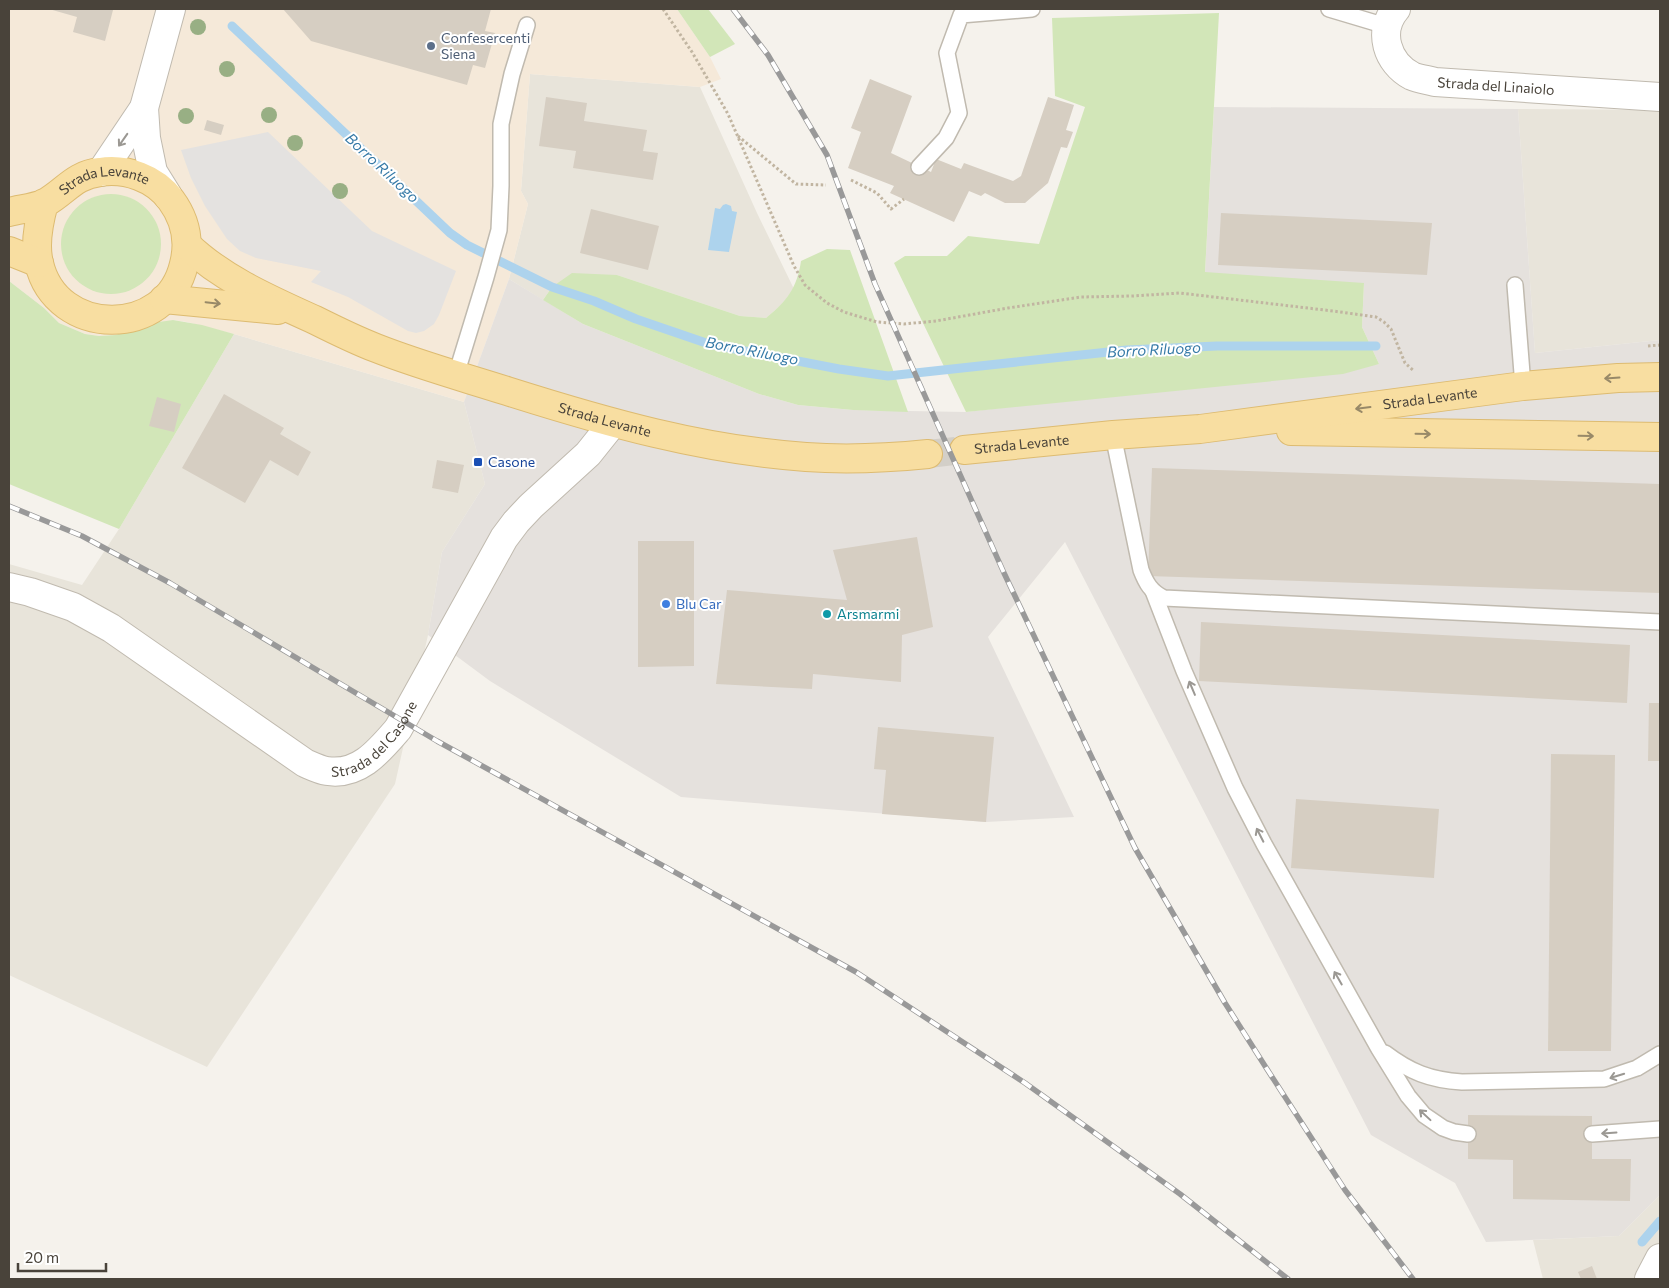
<svg xmlns="http://www.w3.org/2000/svg" width="1669" height="1288" font-family="Commissioner,sans-serif">
<rect width="100%" height="100%" fill="#f5f2ec"/>
<g fill="#e8e4da">
<path d="M 530,74 L 700,87 L 757,213 L 794,289 L 781,305 L 766,318 L 740,316 L 617,275 L 552,287 L 543,300 L 509,279 L 528,204 L 521,191 Z"/>
<path d="M 1518,109 L 1660,110 L 1660,340 L 1535,353 Z"/>
<path d="M 234,334 L 464,402 L 485,484 L 442,552 L 428,635 L 395,784 L 207,1067 L 9,975 L 9,564 L 82,585 L 119,529 Z"/>
<path d="M 1660,1195 L 1660,1279 L 1543,1279 L 1533,1240 L 1619,1236 Z"/>
</g>
<path fill="#f5e9d9" d="M 9,9 L 677,9 L 710,57 L 721,79 L 700,87 L 530,74 L 521,191 L 528,204 L 509,279 L 464,402 L 234,334 L 187,322 L 173,320 L 115,335 L 99,336 L 85,334 L 59,323 L 44,308 L 9,281 Z"/>
<path fill="#e5e1dd" d="M 1214,107 L 1518,109 L 1535,353 L 1660,340 L 1660,1195 L 1619,1236 L 1486,1242 L 1455,1183 L 1371,1135 L 1065,542 L 988,637 L 1074,817 L 986,822 L 681,797 L 490,681 L 428,635 L 442,552 L 485,484 L 464,402 L 509,279 L 583,324 L 759,394 L 798,405 L 853,410 L 966,412 L 1379,364 L 1362,327 L 1364,284 L 1205,273 Z"/>
<g fill="#d2e6b8">
<path d="M 677,9 L 708,9 L 735,44 L 710,57 Z"/>
<path d="M 1219,13 L 1205,272 L 1364,283 L 1362,327 L 1379,364 L 1343,374 L 966,412 L 894,263 L 905,256 L 947,256 L 968,236 L 1039,244 L 1085,107 L 1055,96 L 1052,18 Z"/>
<circle cx="111" cy="244" r="50"/>
<path d="M 827,249 L 850,250 L 908,412 L 853,410 L 798,405 L 759,394 L 583,324 L 543,300 L 552,287 L 572,273 L 617,275 L 740,316 L 766,318 C 787,301 797,288 801,261 Z"/>
<path d="M 9,281 L 44,308 L 59,323 L 85,334 L 99,336 L 115,335 L 159,322 L 173,320 L 202,325 L 234,334 L 119,529 L 9,484 Z"/>
</g>
<path fill="#e4e2e0" d="M 268,132 L 372,231 L 456,271 L 439,315 L 434,324 L 424,331 L 416,333 L 408,331 L 348,297 L 311,282 L 321,271 L 256,258 L 240,251 L 227,239 L 205,206 L 191,178 L 181,150 Z"/>
<path fill="#add3ed" d="M 726,204 L 731,206 L 732,211 L 737,212 L 729,252 L 708,250 L 715,208 L 720,209 L 723,205 Z"/>
<g fill="none" stroke-linecap="round" stroke-linejoin="round">
<g stroke="#add3ed" stroke-width="9">
<path d="M 232,26 L 450,233 L 467,245 L 552,287 L 594,301 L 636,319 L 709,344 L 839,369 L 888,376 L 1127,350 L 1217,346 L 1376,346"/>
<path d="M 1642,1242 L 1660,1221"/>
</g>
</g>
<g fill="#d6cec2">
<path d="M 49,9 L 113,10 L 105,41 L 73,32 L 77,17 Z"/>
<path d="M 283,9 L 491,9 L 485,31 L 495,33 L 485,68 L 473,65 L 467,85 L 311,41 Z"/>
<path d="M 870,79 L 912,96 L 891,153 L 931,172 L 936,159 L 961,169 L 964,163 L 1013,181 L 1021,176 L 1048,97 L 1074,105 L 1066,130 L 1073,132 L 1067,148 L 1061,147 L 1048,183 L 1025,203 L 1005,203 L 985,193 L 981,196 L 969,191 L 954,222 L 890,193 L 894,186 L 848,168 L 861,132 L 851,128 Z"/>
<path d="M 546,97 L 587,103 L 584,121 L 647,130 L 643,151 L 658,153 L 653,180 L 573,168 L 576,151 L 539,146 Z"/>
<path d="M 207,120 L 224,125 L 221,135 L 204,130 Z"/>
<path d="M 591,209 L 659,226 L 648,270 L 580,253 Z"/>
<path d="M 1221,213 L 1432,223 L 1427,275 L 1218,265 Z"/>
<path d="M 224,394 L 284,428 L 280,434 L 311,452 L 298,476 L 270,460 L 245,503 L 182,468 Z"/>
<path d="M 157,397 L 181,404 L 174,432 L 149,426 Z"/>
<path d="M 437,460 L 464,465 L 458,493 L 432,488 Z"/>
<path d="M 1152,468 L 1660,484 L 1660,593 L 1148,576 Z"/>
<path d="M 917,537 L 933,627 L 902,635 L 901,682 L 813,674 L 812,689 L 716,684 L 727,590 L 847,600 L 833,550 Z"/>
<path d="M 638,541 L 694,541 L 694,666 L 638,667 Z"/>
<path d="M 1201,622 L 1630,645 L 1627,703 L 1199,681 Z"/>
<path d="M 1649,703 L 1660,703 L 1660,761 L 1648,761 Z"/>
<path d="M 878,727 L 994,737 L 986,822 L 882,814 L 886,770 L 874,769 Z"/>
<path d="M 1551,754 L 1615,755 L 1611,1051 L 1548,1051 Z"/>
<path d="M 1296,799 L 1439,809 L 1434,878 L 1291,868 Z"/>
<path d="M 1468,1115 L 1592,1116 L 1592,1159 L 1631,1159 L 1630,1201 L 1513,1199 L 1513,1160 L 1468,1159 Z"/>
<path d="M 1592,1266 L 1597,1279 L 1581,1279 L 1578,1272 Z"/>
</g>
<g fill="none" stroke-linecap="round" stroke-linejoin="round">
<path stroke="#d3cfc8" stroke-width="28" stroke-dasharray="28 14" stroke-linecap="butt" d="M 928,454 L 964,450"/>
<defs>
<g id="service">
<path d="M 1329,9 L 1386,26"/>
<path d="M 919,167 L 946,138 L 959,113 L 947,53 L 961,15 L 1032,9"/>
<path d="M 1515,285 L 1523,386"/>
<path d="M 456,375 L 486,277 L 499,230 L 501,186 L 501,124 L 512,74 L 527,25"/>
<path d="M 1113,435 L 1141,570 C 1146,583 1151,592 1164,598 L 1660,622"/>
<path d="M 1153,591 L 1184,671 L 1235,788 L 1264,844 L 1379,1049 L 1408,1096 L 1424,1115 L 1443,1128 L 1454,1132 L 1468,1134"/>
<path d="M 1385,1053 C 1410,1072 1430,1080 1462,1082 L 1604,1079 L 1637,1068 L 1660,1054"/>
<path d="M 1592,1134 L 1660,1129"/>
</g>
<g id="minor">
<path id="s1" d="M 1396,9 C 1377,31 1387,63 1412,76 C 1419,79 1428,80 1435,82 L 1660,97"/>
<path d="M 144,108 L 146,138 L 153,172 L 168,196"/>
<path d="M 101,172 L 144,108 L 171,9"/>
<path id="s2" d="M 9,587 L 30,592 L 73,607 L 111,628 L 305,763 C 312,766 320,770 327,771 C 359,776 379,751 398,729 L 504,538 L 516,522 L 531,506 L 588,454 L 612,424"/>
<path d="M 1649,1279 L 1660,1258"/>
</g>
<g id="primary">
<path id="s3" d="M 9,212 C 20,209 35,208 45,203 C 66,191 74,175 100,172 C 126,168 155,178 171,200 C 185,219 190,241 184,264 C 167,339 56,338 39,263 C 34,244 39,221 44,203"/>
<path id="s4" d="M 187,245 C 222,279 271,300 315,320 C 335,330 355,340 376,348 C 419,365 463,377 507,391 C 605,422 703,450 806,457 C 847,460 888,458 928,454"/>
<path d="M 9,251 L 39,263"/>
<path d="M 164,299 L 278,310"/>
<path d="M 1291,431 L 1660,437"/>
<path id="s5" d="M 964,450 L 1113,435 L 1200,429 L 1523,386 L 1618,378 L 1660,377"/>
</g>
</defs>
<use href="#service" stroke="#c0baaf" stroke-width="18"/>
<use href="#minor" stroke="#c0baaf" stroke-width="30"/>
<use href="#primary" stroke="#ddbb71" stroke-width="30"/>
<g stroke="#c1b5a1" stroke-width="3" stroke-dasharray="2.5 2.5" stroke-linecap="butt">
<path d="M 663,9 L 692,52 L 728,114 L 794,266 L 805,285 L 827,303 L 844,312 L 877,322 L 904,324 L 936,321 L 1008,308 L 1081,297 L 1132,296 L 1180,293 L 1333,311 L 1376,317 L 1384,322 L 1391,329 L 1405,363 L 1414,371"/>
<path d="M 738,136 L 796,184 L 826,185"/>
<path d="M 851,180 L 877,193 L 891,209 L 904,199"/>
<path d="M 1648,346 L 1660,345"/>
</g>
<use href="#service" stroke="#fff" stroke-width="15"/>
<use href="#minor" stroke="#fff" stroke-width="28"/>
<use href="#primary" stroke="#f8dea1" stroke-width="28"/>
<defs>
<g id="rail">
<path d="M 733,9 L 768,55 L 827,155 L 875,284 L 1004,573 L 1135,848 L 1225,1003 L 1265,1066 L 1345,1190 L 1413,1279"/>
<path d="M 9,506 L 82,536 L 170,583 L 437,741 L 856,972 L 1025,1083 L 1180,1194 L 1288,1279"/>
</g>
</defs>
<use href="#rail" stroke="#999" stroke-width="5.5"/>
<use href="#rail" stroke="#fff" stroke-width="4" stroke-dasharray="11" stroke-linecap="butt"/>
</g>
<g fill="#98af84">
<circle cx="198" cy="27" r="8"/>
<circle cx="227" cy="69" r="8"/>
<circle cx="269" cy="115" r="8"/>
<circle cx="186" cy="116" r="8"/>
<circle cx="295" cy="143" r="8"/>
<circle cx="340" cy="191" r="8"/>
</g>
<defs><path id="oneway-shaft" d="M-6 0H5M1.5-3L5.5 0L1.5 3" fill="none" stroke-width="1.6" stroke-linecap="round" stroke-linejoin="round" transform="scale(1.25)"/></defs>
<g stroke="#9b9893">
<use href="#oneway-shaft" transform="translate(123 140) rotate(125)"/>
<use href="#oneway-shaft" transform="translate(1192 688) rotate(-113)"/>
<use href="#oneway-shaft" transform="translate(1260 835) rotate(-117)"/>
<use href="#oneway-shaft" transform="translate(1338 978) rotate(-120)"/>
<use href="#oneway-shaft" transform="translate(1617 1076) rotate(163)"/>
<use href="#oneway-shaft" transform="translate(1425 1115) rotate(-137)"/>
<use href="#oneway-shaft" transform="translate(1609 1133) rotate(176)"/>
</g>
<g stroke="#988968">
<use href="#oneway-shaft" transform="translate(213 303) rotate(6)"/>
<use href="#oneway-shaft" transform="translate(1612 378) rotate(176)"/>
<use href="#oneway-shaft" transform="translate(1363 408) rotate(173)"/>
<use href="#oneway-shaft" transform="translate(1423 434) rotate(1)"/>
<use href="#oneway-shaft" transform="translate(1586 436) rotate(1)"/>
</g>
<circle fill="#5c6f8a" stroke="#fff" stroke-width="2" cx="431" cy="46" r="5"/>
<rect fill="#1a4fb4" stroke="#fff" stroke-width="2" x="473" y="457" width="10" height="10" rx="2.5"/>
<circle fill="#3f7fe0" stroke="#fff" stroke-width="2" cx="666" cy="604" r="5"/>
<circle fill="#0f9aa8" stroke="#fff" stroke-width="2" cx="827" cy="614" r="5"/>
<g text-anchor="middle" stroke-width="4" stroke-linejoin="round" paint-order="stroke">
<g font-size="14" fill="#4e5e75" stroke="#fff" text-anchor="start">
<text x="441" y="43">Confesercenti<tspan x="441" dy="16">Siena</tspan></text>
</g>
<g font-size="14" fill="#49433a" stroke="#fff">
<text dy="5" stroke="none"><textPath href="#s1" startOffset="164">Strada del Linaiolo</textPath></text>
<text dy="5" stroke="none"><textPath href="#s3" startOffset="104">Strada Levante</textPath></text>
<text dy="5" stroke="none"><textPath href="#s5" startOffset="469">Strada Levante</textPath></text>
<text dy="5" stroke="none"><textPath href="#s4" startOffset="456">Strada Levante</textPath></text>
<text dy="5" stroke="none"><textPath href="#s5" startOffset="58">Strada Levante</textPath></text>
<text dy="5" stroke="none"><textPath href="#s2" startOffset="431">Strada del Casone</textPath></text>
</g>
<g font-size="14" fill="#164399" stroke="#fff" text-anchor="start">
<text x="488" y="467">Casone</text>
</g>
<g font-size="14" fill="#366cbe" stroke="#fff" text-anchor="start">
<text x="676" y="609">Blu Car</text>
</g>
<g font-size="14" fill="#0d838f" stroke="#fff" text-anchor="start">
<text x="837" y="619">Arsmarmi</text>
</g>
<g font-size="15" font-style="italic" fill="#367aa7" stroke="#fff">
<text transform="translate(382 168) rotate(43)" y="5">Borro Riluogo</text>
<text transform="translate(1154 350) rotate(-3)" y="5">Borro Riluogo</text>
<text transform="translate(752 351) rotate(11)" y="5">Borro Riluogo</text>
</g>
</g>
<rect width="1669" height="1288" fill="none" stroke="#49433a" stroke-width="20"/>
<path d="M18 1263v8h88v-8" fill="none" stroke="#49433a" stroke-width="2.5"/>
<text x="25" y="1263" font-size="15" fill="#49433a" stroke="#ffffff" stroke-width="4" paint-order="stroke">20 m</text>
</svg>
